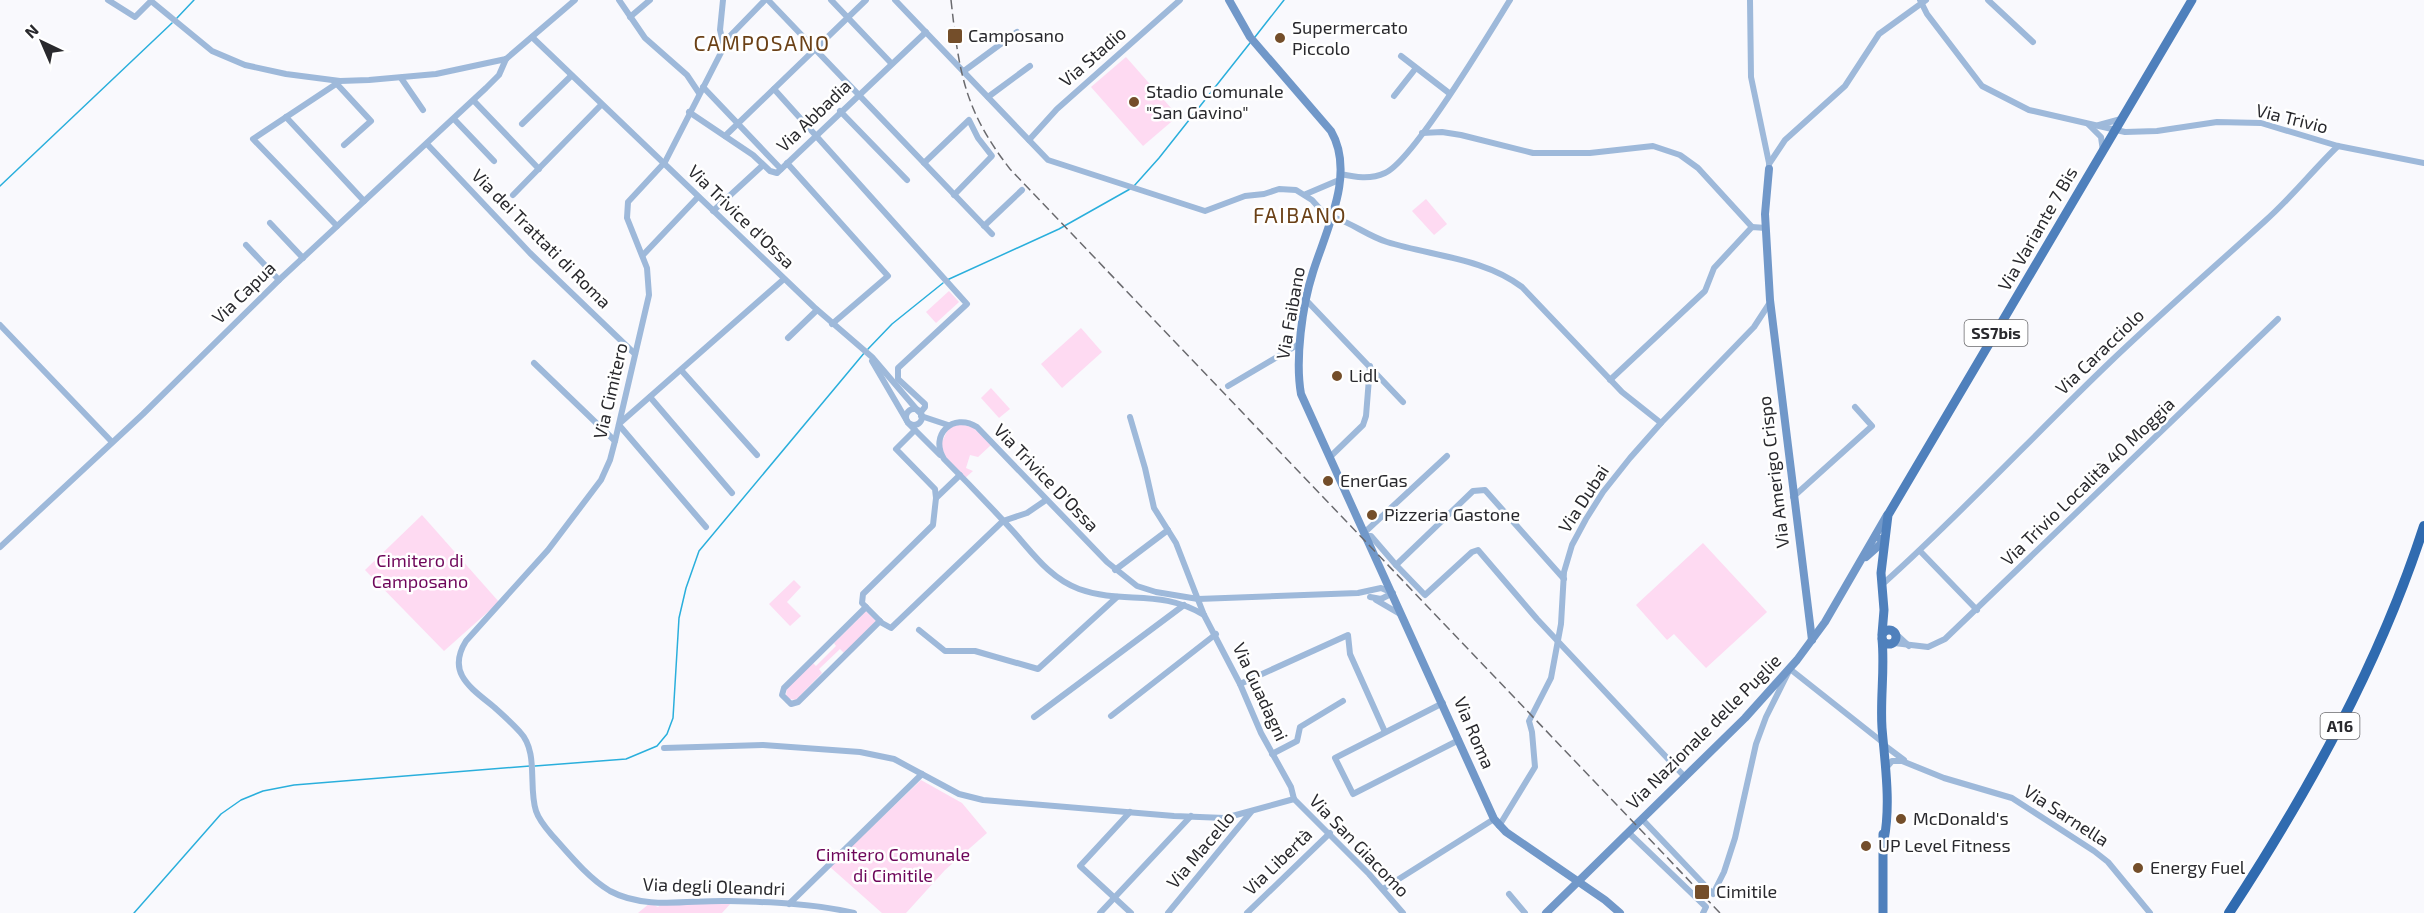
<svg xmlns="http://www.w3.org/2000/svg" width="2424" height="913" font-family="'Exo 2',sans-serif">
<rect width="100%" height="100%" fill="#f9f9fd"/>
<g fill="#fedaf2">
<path d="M 1126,57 L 1178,116 L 1143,146 L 1091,87 Z"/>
<path d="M 1426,199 L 1447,224 L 1434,235 L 1412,211 Z"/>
<path d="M 949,291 L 959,302 L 936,323 L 926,312 Z"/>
<path d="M 1081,328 L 1102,352 L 1062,388 L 1041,364 Z"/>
<path d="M 991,388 L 1010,409 L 999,418 L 981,398 Z"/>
<path d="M 958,424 L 973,427 L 991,445 L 978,457 L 970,455 L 966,468 L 973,471 L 965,478 L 945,457 L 941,444 L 948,429 Z"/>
<path d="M 422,515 L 499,602 L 444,651 L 365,570 Z"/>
<path d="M 1703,543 L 1767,612 L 1706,668 L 1674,634 L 1667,640 L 1636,605 Z"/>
<path d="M 794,580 L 801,587 L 787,602 L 801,616 L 790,626 L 769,604 Z"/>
<path d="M 866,611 L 876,621 L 844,653 L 840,649 L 819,669 L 822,673 L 796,700 L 789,699 L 786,696 L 787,688 L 813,663 L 816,666 L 836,646 L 834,643 Z"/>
<path d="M 921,780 L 962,803 L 987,833 L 945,870 L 906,913 L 882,913 L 830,867 Z"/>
<path d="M 650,903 L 658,907 L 661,904 L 731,903 L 722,913 L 638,913 Z"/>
</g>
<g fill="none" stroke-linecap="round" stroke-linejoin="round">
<g stroke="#2aafdc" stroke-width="1.5">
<path d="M 177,18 L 194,0"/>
<path d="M 1255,37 L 1284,0"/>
<path d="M 0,186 L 172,23"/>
<path d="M 1134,186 L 1159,158 L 1250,43"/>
<path d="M 947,280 L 1059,229 L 1130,189"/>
<path d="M 868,349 L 892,324 L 943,283"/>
<path d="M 535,766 L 626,759 L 657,746 L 667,734 L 673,718 L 679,618 L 686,588 L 699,551 L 865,352"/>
<path d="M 134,913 L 221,814 L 241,800 L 263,791 L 294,785 L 530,766"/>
</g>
<g stroke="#9eb9da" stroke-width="6">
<path d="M 108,0 L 135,17 L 151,1 L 212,51 L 245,65 L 286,74 L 340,81 L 369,80 L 436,74 L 506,59"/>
<path d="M 619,0 L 645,38 L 687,75 L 699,93"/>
<path d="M 723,0 L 720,30 L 724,46"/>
<path d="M 765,0 L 729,37 L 665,162 L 628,202 L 627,218 L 647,268 L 649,295 L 615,441 L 610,460 L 601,480 L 548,550 L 466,641 C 446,673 471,688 494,707 C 503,715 512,723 520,732 C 539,752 528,787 536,811 C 539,820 545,827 551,834 C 568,853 588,878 610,891 C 645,910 689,900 727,901 C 768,902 813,903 854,913"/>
<path d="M 768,0 L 992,234"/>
<path d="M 831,0 L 891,63"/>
<path d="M 895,0 L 1048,160 L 1205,211 L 1245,196 L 1264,194 L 1279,189 L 1296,190 L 1312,200 L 1331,221"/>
<path d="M 1750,0 L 1751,77 L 1769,163"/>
<path d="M 1920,0 L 1927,14 L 1982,86 L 2029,110 L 2125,132 L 2157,131 L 2217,122 L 2261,123 L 2338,146 L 2424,163"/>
<path d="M 1988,0 L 2033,42"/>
<path d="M 630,17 L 650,0"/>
<path d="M 532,37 L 814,307 L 872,357 L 918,411"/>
<path d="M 1401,56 L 1449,93"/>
<path d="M 506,59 L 575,0"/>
<path d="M 964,71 L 1017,32"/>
<path d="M 401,78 L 423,110"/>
<path d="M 336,83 L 371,121 L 344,145"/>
<path d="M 703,87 L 781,169"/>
<path d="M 774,89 L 967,304 L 898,368 L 898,379 L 925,404 L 925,407 L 920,413"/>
<path d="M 1394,96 L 1416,68"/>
<path d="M 988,97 L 1030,66"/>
<path d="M 474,101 L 539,169"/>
<path d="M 840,111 L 907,180"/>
<path d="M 689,112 L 753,155 L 770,171 L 777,173 L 926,32"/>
<path d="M 286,117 L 364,201"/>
<path d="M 454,119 L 494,161"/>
<path d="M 522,124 L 571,76"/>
<path d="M 2089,125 L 2101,137 L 2103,151"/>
<path d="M 2099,125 L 2121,119"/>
<path d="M 1422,133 L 1442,132 L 1461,135 L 1533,153 L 1590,153 L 1653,146 L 1680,155 L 1698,168 L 1752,227"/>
<path d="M 725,136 L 866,0"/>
<path d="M 1029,140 L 1057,109 L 1180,0"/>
<path d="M 427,144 L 530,253 L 635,354"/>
<path d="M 787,163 L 888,276 L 832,324"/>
<path d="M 924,163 L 969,120 L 978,138 L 992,156 L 954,195"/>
<path d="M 1769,169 L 1769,164 L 1785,140 L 1845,86 L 1879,34 L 1926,0"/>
<path d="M 1340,174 C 1355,177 1370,180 1385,173 C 1413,161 1490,32 1510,0"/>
<path d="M 1306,194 L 1339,180"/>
<path d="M 513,195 L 601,105"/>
<path d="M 713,211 L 763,165"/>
<path d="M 1333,217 C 1352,223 1368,236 1387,242 C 1432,256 1484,258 1522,287 L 1622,392 L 1661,423"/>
<path d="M 270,223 L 303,258"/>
<path d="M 337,226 L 253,139 L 339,82"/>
<path d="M 984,226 L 1022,190"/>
<path d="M 246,245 L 279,280"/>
<path d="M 643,255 L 698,197"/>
<path d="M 1307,301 L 1403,402"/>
<path d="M 0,325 L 112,442"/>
<path d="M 788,338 L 817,310"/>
<path d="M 872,361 L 907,421"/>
<path d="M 534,363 L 615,441"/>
<path d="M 681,370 L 757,455"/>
<path d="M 1610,380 L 1705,291 L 1714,268 L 1752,227 L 1766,228"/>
<path d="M 1228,386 L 1299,344"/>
<path d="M 650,397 L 732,493"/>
<circle cx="914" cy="417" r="8"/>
<path d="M 921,416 L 948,425"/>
<path d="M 1130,417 L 1145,468 L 1154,508 L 1176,543 L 1204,615 L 1240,684 L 1261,733 L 1291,787 L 1294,799"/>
<path d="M 620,423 L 784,279"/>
<path d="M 908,423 L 940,455"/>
<path d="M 619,425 L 706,527"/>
<path d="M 915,430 L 896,449 L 935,489 L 936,498"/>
<path d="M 1330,457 L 1363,425 L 1366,416 L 1370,366"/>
<path d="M 960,475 L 936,498 L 933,525 L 863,594 L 862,603 L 882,623 L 891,628 L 1003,521 L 1027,513 L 1046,500"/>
<path d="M 1793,497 L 1872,426 L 1855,407"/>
<path d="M 1365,532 L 1447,456"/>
<path d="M 1367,536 L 1371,536 L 1396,565 L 1473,491 L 1485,490 L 1564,579"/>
<path d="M 0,547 L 143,414 L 279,280 L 486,88 L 499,75 L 506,59"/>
<path d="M 1920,551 L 1977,610"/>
<path d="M 1396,565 L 1425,595 L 1472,552 L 1478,550 L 1537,619 L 1685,777"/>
<path d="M 1115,570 L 1168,530"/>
<path d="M 1885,582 C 1962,513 2032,437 2107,365 C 2158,316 2212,269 2265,221 C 2291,198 2313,170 2338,146"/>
<path d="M 1376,600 L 1400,614"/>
<path d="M 866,607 L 784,688 L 782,695 L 791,704 L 798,702 L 880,621"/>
<path d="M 1204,615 C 1160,588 1123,605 1079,589 C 1049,578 1032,552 1011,529 C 989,505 967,482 944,459 C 929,435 953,412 977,427 L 1107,562 L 1137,586 L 1156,592 L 1198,599 L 1358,593 L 1381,588 L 1393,593 L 1381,599 L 1370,597"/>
<path d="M 919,630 L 945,651 L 975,651 L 1038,669 L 1117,597"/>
<path d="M 1896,634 L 1909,646"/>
<path d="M 1894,643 L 1928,647 L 1945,639 L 2278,319"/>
<path d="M 1240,684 L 1348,635 L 1350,654 L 1385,732"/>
<path d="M 1443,703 L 1335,758 L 1353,794 L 1459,740"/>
<path d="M 1111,716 L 1216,634"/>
<path d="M 1034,717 L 1184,605"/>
<path d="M 1884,745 L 1904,760"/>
<path d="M 664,748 L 763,745 L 860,752 L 894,759 L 959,794 L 983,800 L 1174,816 L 1225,818 L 1294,799"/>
<path d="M 1272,754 L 1297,741 L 1300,727 L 1343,701"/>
<path d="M 1886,768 L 1892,761 L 1902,761 L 1944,778 L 2012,798 L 2094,851 L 2108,862 L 2150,913"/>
<path d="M 1294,799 L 1369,874 L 1403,913"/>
<path d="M 1130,812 L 1080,866 L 1131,913"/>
<path d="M 1642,819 L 1713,894 L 1724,872 L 1735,838 L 1756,744 L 1766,717 L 1790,669 L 1881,741"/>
<path d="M 1499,826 L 1535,767 L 1532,732 L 1529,721 L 1551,678 L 1561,624 L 1564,572 L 1572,545 L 1586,519 L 1603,492 L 1630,458 L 1661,423 L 1754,327 L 1769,304"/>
<path d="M 1628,832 L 1706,907 L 1703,913"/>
<path d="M 1383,889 L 1494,819"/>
<path d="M 1509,894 L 1525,913"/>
<path d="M 789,904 L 922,774"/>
<path d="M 1100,913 L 1191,816"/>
<path d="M 1168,913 L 1251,812"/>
<path d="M 1247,913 L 1330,833"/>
</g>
<g stroke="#7198c9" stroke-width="8">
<path d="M 1229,0 L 1250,37 L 1331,131 C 1356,174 1326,230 1313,272 C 1302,306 1295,360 1301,394 L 1494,819 L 1506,832 L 1605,900 L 1620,913"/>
<path d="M 1769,169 L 1765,214 L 1770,300 L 1812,640"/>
<path d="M 1866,557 L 1884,541 L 1880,539"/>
<path d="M 1546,913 L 1745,718 L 1797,660 L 1825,622 L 1887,515"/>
</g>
<g stroke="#4f80bc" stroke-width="9">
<circle cx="1889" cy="637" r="7"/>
<path d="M 1882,634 L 1884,610 L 1881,573 L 1888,515 L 2192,0"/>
<path d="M 1882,639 C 1885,669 1880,698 1882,728 C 1885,764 1891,804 1884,840"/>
<path d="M 1883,913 L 1883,834"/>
</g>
<path stroke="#306bb0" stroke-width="10" d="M 2229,913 C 2308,792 2379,665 2424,526"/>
<path stroke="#6a6a6e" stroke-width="1.5" stroke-dasharray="9 4.5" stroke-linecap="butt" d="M 951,0 C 959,72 964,110 1010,169 L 1720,913"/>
</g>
<g fill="#744e2a" stroke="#fff" stroke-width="2">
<rect x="947" y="28" width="16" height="16" rx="3"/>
<circle cx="1280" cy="38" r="6"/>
<circle cx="1134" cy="102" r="6"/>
<circle cx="1337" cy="376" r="6"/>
<circle cx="1328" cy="481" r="6"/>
<circle cx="1372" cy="515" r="6"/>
<circle cx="1901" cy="819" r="6"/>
<circle cx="1866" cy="846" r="6"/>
<circle cx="2138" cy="868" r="6"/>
<rect x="1694" y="884" width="16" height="16" rx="3"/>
</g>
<g text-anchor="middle" stroke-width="5" stroke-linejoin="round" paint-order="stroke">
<g fill="#fff" stroke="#69696c" stroke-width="1.5">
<rect x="1964.5" y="320" width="63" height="26" rx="4.5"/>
<rect x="2320.5" y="713" width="39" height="26" rx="4.5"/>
</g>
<g font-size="16" font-weight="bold" fill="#29292d">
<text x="1996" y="339">SS7bis</text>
<text x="2340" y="732">A16</text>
</g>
<g font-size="18" fill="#29292d" stroke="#fff" text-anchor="start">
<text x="1292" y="34">Supermercato<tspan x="1292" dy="21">Piccolo</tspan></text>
<text x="968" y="42">Camposano</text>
<text x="1146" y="98">Stadio Comunale<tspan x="1146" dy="21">"San Gavino"</tspan></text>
<text x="1349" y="382">Lidl</text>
<text x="1340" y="487">EnerGas</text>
<text x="1384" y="521">Pizzeria Gastone</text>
<text x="1913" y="825">McDonald's</text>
<text x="1878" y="852">UP Level Fitness</text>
<text x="2150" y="874">Energy Fuel</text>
<text x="1716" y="898">Cimitile</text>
</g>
<g font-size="18" fill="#29292d" stroke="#fff">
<text transform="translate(1093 57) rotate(-41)" y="6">Via Stadio</text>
<text transform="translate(814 116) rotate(-44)" y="6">Via Abbadia</text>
<text transform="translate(2292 119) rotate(14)" y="6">Via Trivio</text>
<text transform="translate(741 217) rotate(44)" y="6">Via Trivice d'Ossa</text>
<text transform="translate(2038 229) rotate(-60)" y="6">Via Variante 7 Bis</text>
<text transform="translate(541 239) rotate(45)" y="6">Via dei Trattati di Roma</text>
<text transform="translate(244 293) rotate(-44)" y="6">Via Capua</text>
<text transform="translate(1291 313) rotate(-80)" y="6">Via Faibano</text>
<text transform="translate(2100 352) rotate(-44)" y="6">Via Caracciolo</text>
<text transform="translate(611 391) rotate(-77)" y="6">Via Cimitero</text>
<text transform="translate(1774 472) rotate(-97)" y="6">Via Amerigo Crispo</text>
<text transform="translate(1046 478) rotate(46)" y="6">Via Trivice D'Ossa</text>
<text transform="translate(2088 482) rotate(-44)" y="6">Via Trivio Località 40 Moggia</text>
<text transform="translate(1584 499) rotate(-57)" y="6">Via Dubai</text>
<text transform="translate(1260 692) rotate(65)" y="6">Via Guadagni</text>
<text transform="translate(1704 732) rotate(-45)" y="6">Via Nazionale delle Puglie</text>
<text transform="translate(1474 733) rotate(67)" y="6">Via Roma</text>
<text transform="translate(2066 816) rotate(33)" y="6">Via Sarnella</text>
<text transform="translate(1359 846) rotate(46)" y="6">Via San Giacomo</text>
<text transform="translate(1201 850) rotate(-50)" y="6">Via Macello</text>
<text transform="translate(1278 862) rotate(-44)" y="6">Via Libertà</text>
<text transform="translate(714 887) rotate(2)" y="6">Via degli Oleandri</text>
</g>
<g font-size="18" fill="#6e065a" stroke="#fff">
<text x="420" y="567">Cimitero di<tspan x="420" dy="21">Camposano</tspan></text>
<text x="893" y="861">Cimitero Comunale<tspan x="893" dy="21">di Cimitile</tspan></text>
</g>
<g font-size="21" letter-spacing="1.5" fill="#6b4117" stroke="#fff">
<text x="762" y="51">CAMPOSANO</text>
<text x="1300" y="223">FAIBANO</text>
</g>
</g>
<g transform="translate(42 42) rotate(316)" stroke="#ffffff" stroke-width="4.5" paint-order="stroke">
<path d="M0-4.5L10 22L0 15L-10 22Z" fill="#29292d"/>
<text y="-9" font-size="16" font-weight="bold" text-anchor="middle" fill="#29292d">N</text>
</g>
</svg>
